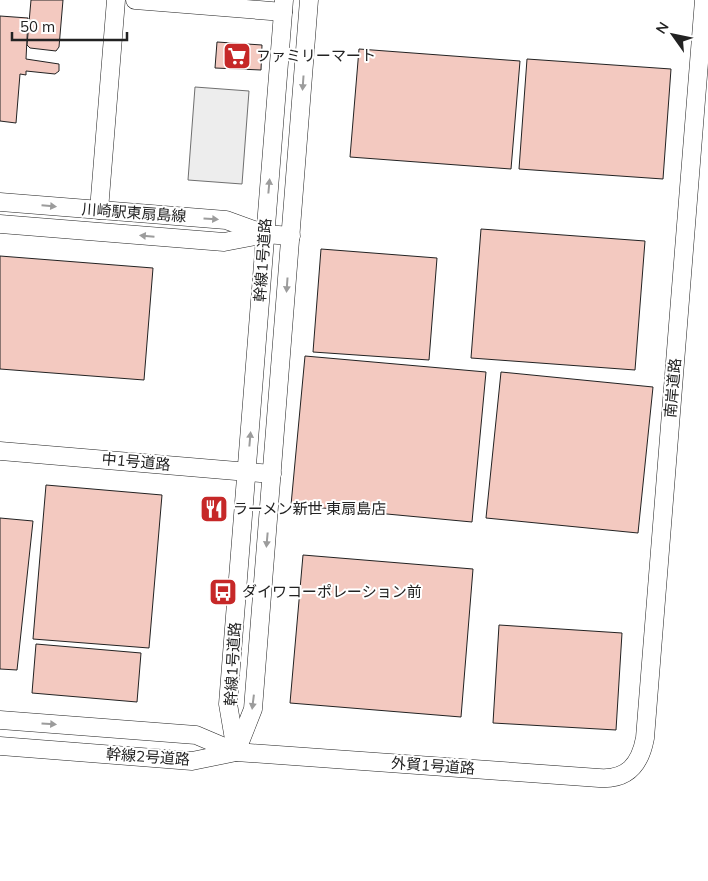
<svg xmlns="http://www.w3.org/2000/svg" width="708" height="881" font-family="Mulish,'Noto Sans JP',sans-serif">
<rect width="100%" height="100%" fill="#fff"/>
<path fill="#ededed" stroke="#6f6f6f" d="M 195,87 L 249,91 L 242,184 L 188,180 Z"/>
<g fill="#f3c9c0" stroke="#222">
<path d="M 31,0 L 63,0 L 59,47 L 56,51 L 30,48 L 27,45 Z"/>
<path d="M 0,16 L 28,18 L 26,59 L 59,64 L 59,71 L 55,74 L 26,71 L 26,75 L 20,74 L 16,123 L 0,121 Z"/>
<path d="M 217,42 L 262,45 L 261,70 L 215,68 Z"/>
<path d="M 359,49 L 520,61 L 511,169 L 350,157 Z"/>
<path d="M 527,59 L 671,69 L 663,179 L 519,169 Z"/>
<path d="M 481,229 L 645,241 L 635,370 L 471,358 Z"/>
<path d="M 321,249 L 437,258 L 429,360 L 313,352 Z"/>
<path d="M 0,256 L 153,268 L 144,380 L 0,369 Z"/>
<path d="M 305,356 L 486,372 L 472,522 L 291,505 Z"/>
<path d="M 501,372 L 653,387 L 638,533 L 486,518 Z"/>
<path d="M 46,485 L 162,495 L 149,648 L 33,639 Z"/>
<path d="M 0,518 L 33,521 L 17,670 L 0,669 Z"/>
<path d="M 303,555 L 473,569 L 461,717 L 290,703 Z"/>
<path d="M 499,625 L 622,633 L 616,730 L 493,723 Z"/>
<path d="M 36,644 L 141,653 L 137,702 L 32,693 Z"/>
</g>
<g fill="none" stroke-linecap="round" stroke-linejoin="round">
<defs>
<g id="minor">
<path d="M 135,0 L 283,12"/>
<path d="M 0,202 L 226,220 L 265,234"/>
<path d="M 99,210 L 116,0"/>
<path d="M 0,224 L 224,242 L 265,234 L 291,236"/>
<path d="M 0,451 L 272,474"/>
<path d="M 0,720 L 196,735 L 236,752"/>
<path d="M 0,746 L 192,761 L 236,752 L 599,778 C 627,780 640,765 645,738 L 704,0"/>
<path d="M 236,751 L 228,704 L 284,0"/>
<path d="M 236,752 L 253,709 L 309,0"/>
</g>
</defs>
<use href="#minor" stroke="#222" stroke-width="19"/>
<use href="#minor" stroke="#fff" stroke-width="18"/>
</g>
<defs><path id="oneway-solid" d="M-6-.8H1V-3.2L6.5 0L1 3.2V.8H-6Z" transform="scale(1.25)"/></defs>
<g fill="#9c9c9c">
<use href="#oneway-solid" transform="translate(303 83) rotate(94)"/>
<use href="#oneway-solid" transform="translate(269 186) rotate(-85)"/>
<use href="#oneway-solid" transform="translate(49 206) rotate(5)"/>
<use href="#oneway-solid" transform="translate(211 219) rotate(4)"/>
<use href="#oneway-solid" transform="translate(147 236) rotate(-175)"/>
<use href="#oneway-solid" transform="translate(287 285) rotate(94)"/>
<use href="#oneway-solid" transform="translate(250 439) rotate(-85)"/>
<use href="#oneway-solid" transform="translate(267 540) rotate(95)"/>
<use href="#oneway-solid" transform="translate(253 702) rotate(97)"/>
<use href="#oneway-solid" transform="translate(49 724) rotate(4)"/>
</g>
<defs>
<symbol id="supermarket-square" viewBox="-11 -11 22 22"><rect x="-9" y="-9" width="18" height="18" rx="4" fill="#c62828" stroke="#fff"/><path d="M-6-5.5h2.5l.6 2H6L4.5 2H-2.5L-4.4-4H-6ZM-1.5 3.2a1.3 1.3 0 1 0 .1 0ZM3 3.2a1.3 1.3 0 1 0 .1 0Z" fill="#fff"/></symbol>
<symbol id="restaurant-square" viewBox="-11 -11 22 22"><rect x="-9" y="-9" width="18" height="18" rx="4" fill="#c62828" stroke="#fff"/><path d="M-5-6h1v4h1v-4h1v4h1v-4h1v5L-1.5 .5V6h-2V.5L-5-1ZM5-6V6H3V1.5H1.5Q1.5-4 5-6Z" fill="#fff"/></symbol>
<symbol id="bus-square" viewBox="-11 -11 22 22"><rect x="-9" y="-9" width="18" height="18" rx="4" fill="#c62828" stroke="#fff"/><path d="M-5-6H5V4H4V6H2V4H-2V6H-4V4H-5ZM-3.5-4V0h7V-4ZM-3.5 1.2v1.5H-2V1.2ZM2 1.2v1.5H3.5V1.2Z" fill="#fff"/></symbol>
</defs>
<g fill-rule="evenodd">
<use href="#supermarket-square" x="221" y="40" width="32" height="32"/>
<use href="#restaurant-square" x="198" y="493" width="32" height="32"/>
<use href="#bus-square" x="207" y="576" width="32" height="32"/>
</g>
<g text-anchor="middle" stroke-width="4" stroke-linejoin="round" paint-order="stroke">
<g font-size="15" fill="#222" stroke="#fff" text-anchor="start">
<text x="256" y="61">ファミリーマート</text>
<text x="233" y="514">ラーメン新世 東扇島店</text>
<text x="242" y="597">ダイワコーポレーション前</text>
</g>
<g font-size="15" fill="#222" stroke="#fff">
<text transform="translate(134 213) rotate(4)" y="5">川崎駅東扇島線</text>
<text transform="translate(263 260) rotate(-86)" y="5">幹線1号道路</text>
<text transform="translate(673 388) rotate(-85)" y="5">南岸道路</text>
<text transform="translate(136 462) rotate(5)" y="5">中1号道路</text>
<text transform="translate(233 664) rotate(-87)" y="5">幹線1号道路</text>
<text transform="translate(148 757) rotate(4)" y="5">幹線2号道路</text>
<text transform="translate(433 766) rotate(4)" y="5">外貿1号道路</text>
</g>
</g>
<g transform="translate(673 35) rotate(303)" stroke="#ffffff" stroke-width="4" paint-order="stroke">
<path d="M0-4L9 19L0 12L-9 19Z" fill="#222222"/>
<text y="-8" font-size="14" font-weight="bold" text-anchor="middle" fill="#222222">N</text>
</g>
<path d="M12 32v8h115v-8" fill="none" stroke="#222222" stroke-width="2.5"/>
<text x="20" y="32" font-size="15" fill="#222222" stroke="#ffffff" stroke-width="4" paint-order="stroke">50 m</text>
</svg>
